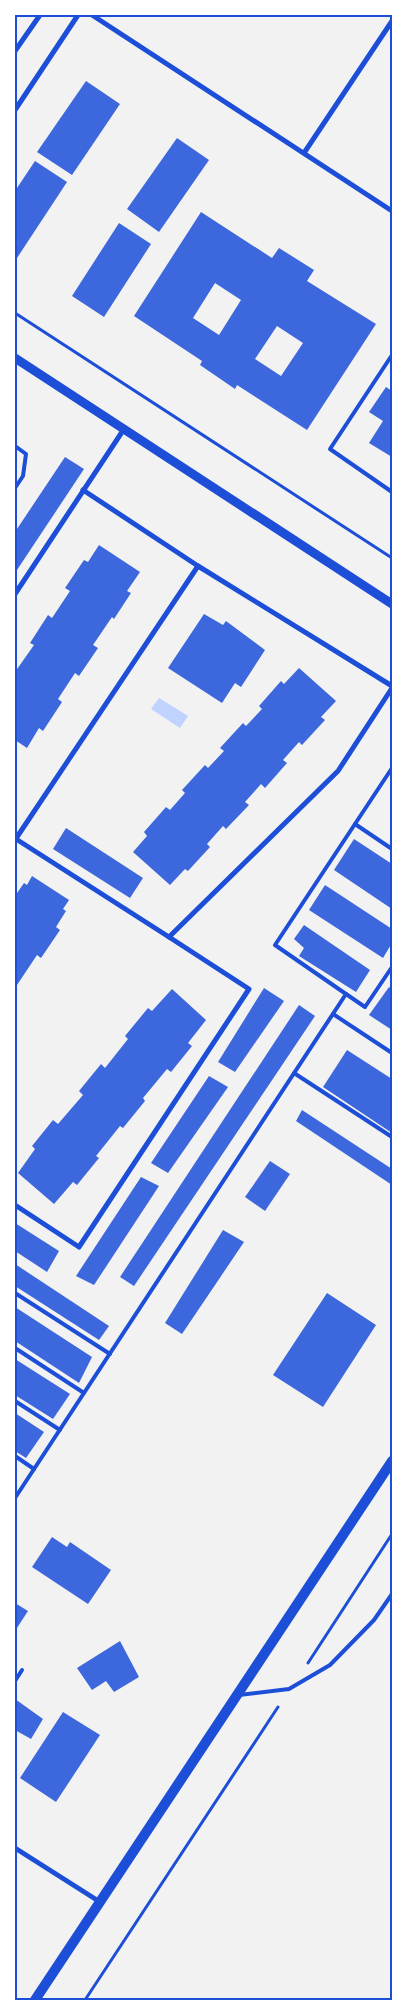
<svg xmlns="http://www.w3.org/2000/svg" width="407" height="2015" font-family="Figtree,sans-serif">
<rect width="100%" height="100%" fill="#f2f2f2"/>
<path fill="#bfd3fe" d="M 159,698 L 188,716 L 180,728 L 151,709 Z"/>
<g fill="#3d67dc" fill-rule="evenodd">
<path d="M 86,81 L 120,104 L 72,175 L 37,152 Z"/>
<path d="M 177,138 L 209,160 L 159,232 L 127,209 Z"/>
<path d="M 35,161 L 67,182 L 17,258 L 15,256 L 15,191 Z"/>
<path d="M 201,212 L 272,258 L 279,248 L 314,270 L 307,281 L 376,324 L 307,430 L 237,385 L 235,389 L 200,365 L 202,361 L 134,316 ZM 215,283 L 241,300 L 219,335 L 193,318 ZM 277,326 L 303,343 L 281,376 L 255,359 Z"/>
<path d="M 119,223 L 151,244 L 104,317 L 72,296 Z"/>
<path d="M 386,387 L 392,391 L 392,457 L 369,443 L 383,421 L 369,412 Z"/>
<path d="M 65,457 L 84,469 L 15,573 L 15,532 Z"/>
<path d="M 99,545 L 140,572 L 127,591 L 131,593 L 114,619 L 112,617 L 93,645 L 98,648 L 79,676 L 75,673 L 58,699 L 62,702 L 43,731 L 39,728 L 27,748 L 15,740 L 15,672 L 34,645 L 30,643 L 48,615 L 52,618 L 70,591 L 65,588 L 84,560 L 88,562 Z"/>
<path d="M 204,614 L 223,625 L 226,621 L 265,650 L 241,687 L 235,683 L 222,703 L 168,668 Z"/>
<path d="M 299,668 L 336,701 L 321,717 L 325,720 L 302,745 L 299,742 L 283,760 L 287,763 L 265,788 L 261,784 L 245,802 L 249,805 L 226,829 L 223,826 L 207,844 L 210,847 L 188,871 L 185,869 L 170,885 L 133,852 L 147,836 L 144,832 L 166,807 L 170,810 L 185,793 L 182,790 L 205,765 L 208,768 L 224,751 L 220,748 L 243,723 L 246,726 L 262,709 L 259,706 L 281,681 L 284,684 Z"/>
<path d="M 66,828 L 143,878 L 130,898 L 53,849 Z"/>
<path d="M 354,839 L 392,864 L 392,909 L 334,870 Z"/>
<path d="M 32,876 L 69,900 L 63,909 L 66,911 L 56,927 L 60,930 L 41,958 L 37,955 L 15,988 L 15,896 L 24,883 L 27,885 Z"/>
<path d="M 325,885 L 392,929 L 392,943 L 383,958 L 309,910 Z"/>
<path d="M 304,925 L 370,970 L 356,992 L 299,956 L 304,948 L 294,939 Z"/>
<path d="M 389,987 L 392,989 L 392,1030 L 369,1015 Z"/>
<path d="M 264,988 L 284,1001 L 235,1072 L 218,1062 Z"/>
<path d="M 172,989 L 206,1020 L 188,1043 L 192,1046 L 171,1072 L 167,1069 L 143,1098 L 145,1101 L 123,1128 L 120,1126 L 96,1156 L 99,1158 L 77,1185 L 73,1182 L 54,1204 L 18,1173 L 35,1149 L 32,1146 L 53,1120 L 58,1124 L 83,1095 L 79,1091 L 101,1064 L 105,1068 L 128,1039 L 125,1036 L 148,1008 L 152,1011 Z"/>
<path d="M 299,1005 L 315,1016 L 134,1286 L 120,1277 Z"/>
<path d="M 347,1050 L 392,1079 L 392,1133 L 323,1087 Z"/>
<path d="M 209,1076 L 228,1087 L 168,1173 L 151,1163 Z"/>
<path d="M 302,1110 L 392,1169 L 392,1185 L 296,1121 Z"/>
<path d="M 270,1161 L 290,1174 L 265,1211 L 245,1197 Z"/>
<path d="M 141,1177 L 159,1186 L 94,1285 L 76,1276 Z"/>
<path d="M 15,1223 L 59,1251 L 47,1272 L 15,1251 Z"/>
<path d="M 223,1230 L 244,1242 L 182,1334 L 165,1323 Z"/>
<path d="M 15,1264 L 109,1326 L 99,1340 L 15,1286 Z"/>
<path d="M 327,1293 L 376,1325 L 323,1407 L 273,1375 Z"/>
<path d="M 15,1307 L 92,1357 L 79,1383 L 15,1341 Z"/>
<path d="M 15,1359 L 70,1394 L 53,1419 L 15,1395 Z"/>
<path d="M 15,1413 L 44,1432 L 26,1458 L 15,1451 Z"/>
<path d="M 52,1537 L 67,1547 L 70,1542 L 111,1570 L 88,1604 L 32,1567 Z"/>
<path d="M 15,1603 L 28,1611 L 15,1631 Z"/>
<path d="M 120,1641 L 139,1677 L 114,1692 L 106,1681 L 92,1690 L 77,1668 Z"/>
<path d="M 15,1699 L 43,1719 L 31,1739 L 15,1730 Z"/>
<path d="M 63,1712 L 100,1735 L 56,1802 L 20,1778 Z"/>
</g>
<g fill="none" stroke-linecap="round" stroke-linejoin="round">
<g stroke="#1d4ed8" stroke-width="3">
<path d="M 15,313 L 392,558"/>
<path d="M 308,1663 L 392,1534"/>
<path d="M 85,2000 L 278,1707"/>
</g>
<g stroke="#1d4ed8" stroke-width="4">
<path d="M 392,355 L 330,449 L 392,492"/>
<path d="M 15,446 L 26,454 L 23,476 L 15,488"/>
<path d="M 355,824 L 392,849"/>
<path d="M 346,994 L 365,1007 L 392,967"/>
<path d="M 333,1014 L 392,1053"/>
<path d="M 294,1073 L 392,1137"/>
<path d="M 15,1293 L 110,1354"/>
<path d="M 15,1348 L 84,1393"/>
<path d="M 15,1401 L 60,1430"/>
<path d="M 15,1456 L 34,1469"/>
<path d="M 15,1498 L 346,994 L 275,945 L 392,768"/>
<path d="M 15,1681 L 22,1670"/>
<path d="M 239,1695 L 289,1689 L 330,1665 L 374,1620 L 392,1594"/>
</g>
<g stroke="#1d4ed8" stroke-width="5">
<path d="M 92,15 L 392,211"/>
<path d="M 15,51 L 40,15"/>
<path d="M 15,110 L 78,15"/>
<path d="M 304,153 L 392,21"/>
<path d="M 83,490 L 198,566 L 392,686"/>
<path d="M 15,594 L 124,429"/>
<path d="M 16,839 L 169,937"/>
<path d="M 15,840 L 198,566"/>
<path d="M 15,1205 L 79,1247 L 249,989 L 169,937 L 338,771 L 392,688"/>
<path d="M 15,1848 L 100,1902"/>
</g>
<path stroke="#1d4ed8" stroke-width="9" d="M 15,358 L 392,604"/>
<path stroke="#1d4ed8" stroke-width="10" d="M 35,2000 L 392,1461"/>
</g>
<rect width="407" height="2015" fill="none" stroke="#ffffff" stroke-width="32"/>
<rect x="16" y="16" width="375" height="1983" fill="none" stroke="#1d4ed8" stroke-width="2"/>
</svg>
